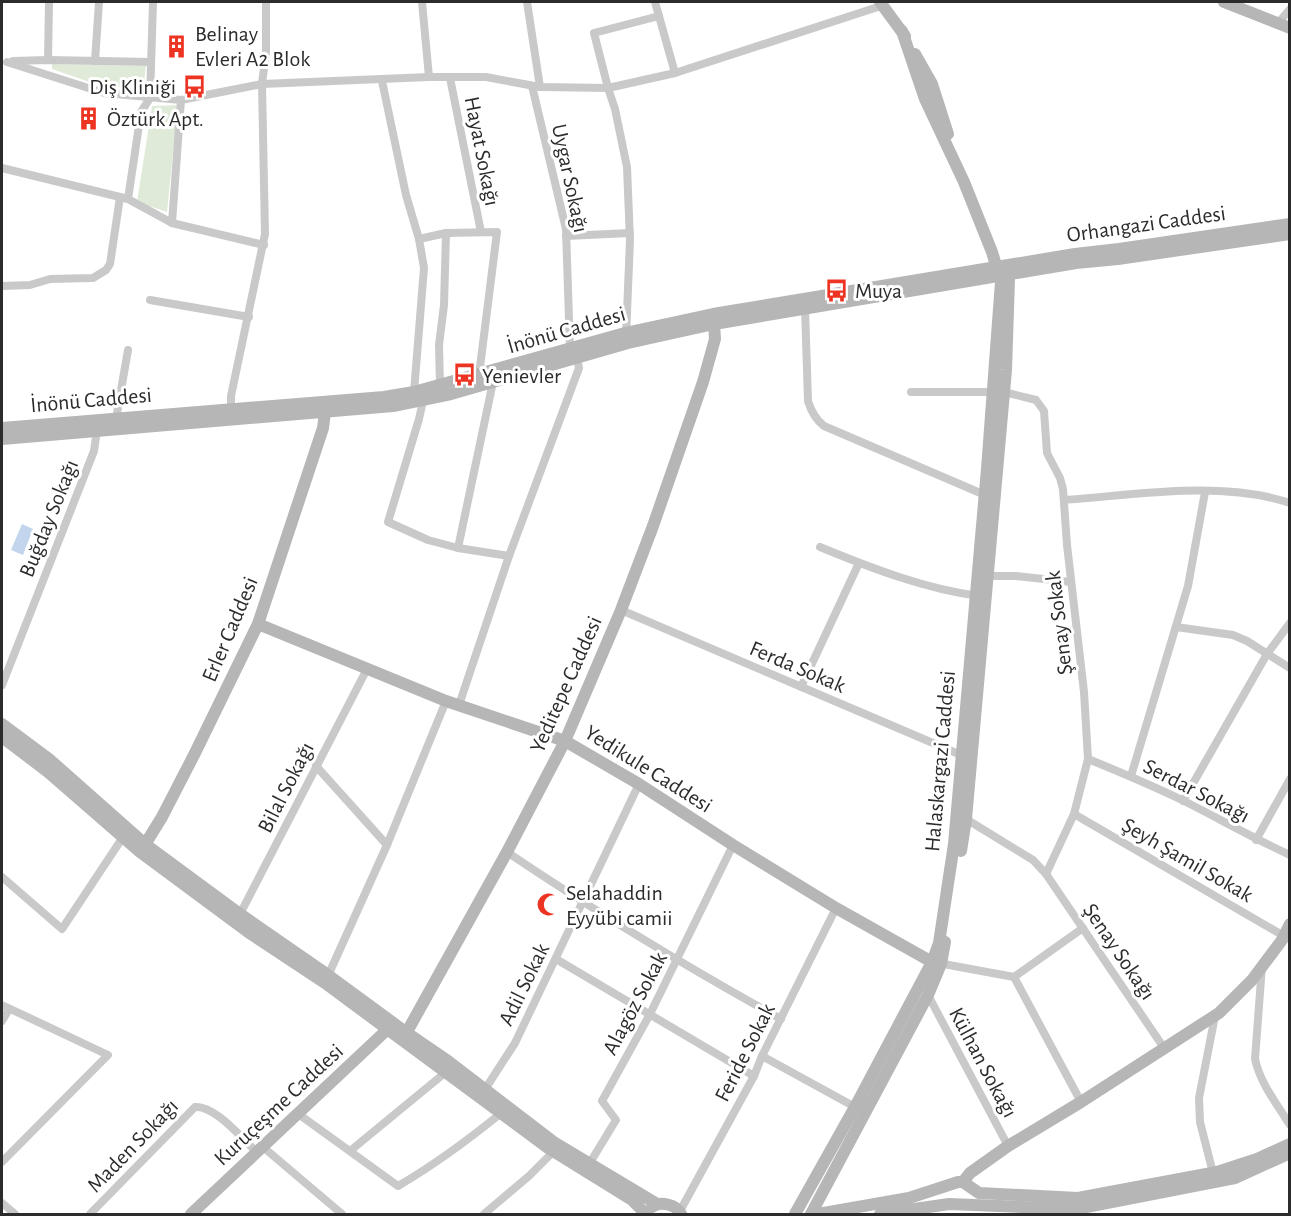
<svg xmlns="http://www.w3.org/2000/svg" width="1291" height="1216" font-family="'Alegreya Sans',sans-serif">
<rect width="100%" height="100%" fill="#fff"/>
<g fill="#dfebd8">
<path d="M 52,64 L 146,66 L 143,90 L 95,84 L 52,69 Z"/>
<path d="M 178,105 L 167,212 L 137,202 L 152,106 Z"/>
</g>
<path fill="#c2d5ec" d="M 22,524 L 33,529 L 23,555 L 11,550 Z"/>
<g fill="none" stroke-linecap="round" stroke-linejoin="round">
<g stroke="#c9c9c9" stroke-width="8">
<path d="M 422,2 L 429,77"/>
<path d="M 527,2 L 540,87"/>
<path d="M 655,2 L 675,73"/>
<path d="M 1278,23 L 1290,9"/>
<path d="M 48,60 L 49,2"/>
<path d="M 13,61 L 48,60 L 151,62"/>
<path d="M 95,61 L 99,2"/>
<path d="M 7,62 L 104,93 L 181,100 L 262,84 L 429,77 L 486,77 L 540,87 L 608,88 L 675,73 L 884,5"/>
<path d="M 450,78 L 481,232"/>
<path d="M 382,81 L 406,195 L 419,239 L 446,233 L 497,232 L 479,375"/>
<path d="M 532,86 L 566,229 L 570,350"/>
<path d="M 150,98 L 153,2"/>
<path d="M 2,168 L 128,199 L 172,223 L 264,245"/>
<path d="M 128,199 L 141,112 L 150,98"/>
<path d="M 172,223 L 181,100"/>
<path d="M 566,236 L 630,233"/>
<path d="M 2,286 L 30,285 L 50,279 L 93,278 L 106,270 L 110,264 L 120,197"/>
<path d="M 150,300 L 249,317"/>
<path d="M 805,308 L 808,401 C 811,411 815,419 824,426 L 985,495"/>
<path d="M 626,337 L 630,240 L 627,167 L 615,109 L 608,88 L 594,33 L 659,16"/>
<path d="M 440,386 L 439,345 L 444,305 L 446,233"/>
<path d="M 414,392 L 424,268 L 419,239"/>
<path d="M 911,392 L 994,392"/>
<path d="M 1004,392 L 1036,400 L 1044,411 L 1047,453 L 1060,478 L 1063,489 L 1067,545 L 1084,692 L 1088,759 L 1074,814 L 1046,874"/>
<path d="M 423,401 L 419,419 L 388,522 L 428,540 L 458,548 L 509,556"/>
<path d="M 231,408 L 231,396 L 265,234 L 262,84 L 266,52 L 266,2"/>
<path d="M 116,419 L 128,350"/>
<path d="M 1064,500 C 1135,495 1221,480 1290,503"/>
<path d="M 820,547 C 871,568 925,589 979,596"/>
<path d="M 458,548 L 493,382"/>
<path d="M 987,576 L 1016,576 L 1071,582"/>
<path d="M 621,610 L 961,755"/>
<path d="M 1176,627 L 1233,635 L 1247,641 L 1290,668"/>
<path d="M 2,685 L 94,451 L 97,430"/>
<path d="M 801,687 L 859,563"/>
<path d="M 459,705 L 509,556 L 579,368 L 577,358"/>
<path d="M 1088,759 C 1120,772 1151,785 1182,800 C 1218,818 1253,838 1290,855"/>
<path d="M 316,766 L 387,845"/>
<path d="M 1131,776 L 1188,586 L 1205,492"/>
<path d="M 1183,801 L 1267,654 L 1290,623"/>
<path d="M 1074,814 L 1284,936"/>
<path d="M 966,819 L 1033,860 L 1046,874 L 1164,1048"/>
<path d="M 1256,840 L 1290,779"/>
<path d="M 507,852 C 596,912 687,967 781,1019"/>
<path d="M 2,877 L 62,929 L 123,837"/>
<path d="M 239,916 L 367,669"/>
<path d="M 556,959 L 754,1076"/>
<path d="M 938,963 L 1014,977 L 1081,1102"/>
<path d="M 1262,966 L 1255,1059 C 1260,1083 1277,1104 1290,1125"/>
<path d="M 1014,977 L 1083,928"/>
<path d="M 327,978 L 387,845 L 446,701"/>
<path d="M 928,995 L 1008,1146"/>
<path d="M 2,1005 L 108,1055 L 2,1162"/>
<path d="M 2,1021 L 9,1009"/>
<path d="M 762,1056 L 855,1107"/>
<path d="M 482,1094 L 515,1043 L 639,784"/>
<path d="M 297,1113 L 398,1186 C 434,1165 468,1140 500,1114"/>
<path d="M 263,1147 L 342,1214"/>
<path d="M 350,1151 L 446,1072"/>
<path d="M 588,1166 L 616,1120 L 602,1101 L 650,1014 L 733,845"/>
<path d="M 1213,1173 L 1200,1122 L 1199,1098 L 1215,1016"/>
<path d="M 2,1203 L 15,1214"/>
<path d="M 680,1211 L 754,1076 L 762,1056 L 836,908"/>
<path d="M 90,1214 L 195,1107 C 215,1105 242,1139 257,1152"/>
<path d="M 484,1214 L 529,1176 L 553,1152"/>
</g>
<g stroke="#b6b6b6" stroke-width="12">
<path d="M 880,2 L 905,36"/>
<path d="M 1224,2 L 1290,28"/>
<path d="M 915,54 L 932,84 L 948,134"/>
<path d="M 2,428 L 384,397 L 414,392 L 625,333 L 713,314 L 1075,254 L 1119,249 L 1290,224"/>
<path d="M 2,439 L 393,406 L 451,394 L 628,343 L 714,324 L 1076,263 L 1118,259 L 1290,234"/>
<path d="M 258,624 L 446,701 L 565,741 L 639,784 L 733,845 L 836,908 L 932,962"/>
<path d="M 2,724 L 49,759 L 145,844 L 240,914 L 328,975 L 407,1033 L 448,1061 L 555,1143 L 657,1204"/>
<path d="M 2,737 L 48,772 L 140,852 L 248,932 L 325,983 L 548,1148 L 632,1200 L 646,1214"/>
<path d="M 141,851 L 162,817 L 195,753 L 258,624 L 323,428 L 326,404"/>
<path d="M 961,851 L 966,819 L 1006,370 L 1009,279"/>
<path d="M 403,1039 L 507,852 L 565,741 L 621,610 L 653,526 L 703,382 L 715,339 L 714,324"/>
<path d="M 963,1182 L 970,1173 L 1008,1146 L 1081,1102 L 1219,1013 L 1252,980 L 1282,940 L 1290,924"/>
<path d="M 652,1207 C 660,1201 676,1204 681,1214"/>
<path d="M 191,1214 L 391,1026"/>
<path d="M 795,1214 L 855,1107 L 932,962 L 939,943 L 954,844 L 987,469 L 1001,282 L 992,252 L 964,182 L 925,99 L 902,31"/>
<path d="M 811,1214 L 928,995 L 941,964 L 945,942"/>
<path d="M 818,1214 L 909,1198 L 958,1182 L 963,1182 L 979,1193 L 1078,1198 L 1217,1172 L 1257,1159 L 1290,1144"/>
<path d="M 880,1214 L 949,1204 L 1076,1209 L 1235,1178 L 1290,1153"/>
</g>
</g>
<defs>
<symbol id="building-bare" viewBox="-9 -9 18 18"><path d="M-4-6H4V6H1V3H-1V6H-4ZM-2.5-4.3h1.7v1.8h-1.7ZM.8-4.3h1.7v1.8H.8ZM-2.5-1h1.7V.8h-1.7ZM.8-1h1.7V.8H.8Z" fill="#ed3423" stroke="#fff" stroke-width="2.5" paint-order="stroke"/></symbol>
<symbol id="bus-bare" viewBox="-9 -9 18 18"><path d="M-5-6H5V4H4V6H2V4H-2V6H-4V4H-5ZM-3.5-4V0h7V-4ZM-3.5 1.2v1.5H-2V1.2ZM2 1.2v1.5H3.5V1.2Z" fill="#ed3423" stroke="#fff" stroke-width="2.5" paint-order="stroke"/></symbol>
<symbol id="mosque-bare" viewBox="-9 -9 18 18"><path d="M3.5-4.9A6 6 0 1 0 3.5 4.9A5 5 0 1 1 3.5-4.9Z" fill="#ed3423" stroke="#fff" stroke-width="2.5" paint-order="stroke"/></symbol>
</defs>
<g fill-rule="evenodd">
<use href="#building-bare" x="160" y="30" width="33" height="33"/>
<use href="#bus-bare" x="178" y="70" width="33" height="33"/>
<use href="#building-bare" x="72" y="102" width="33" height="33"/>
<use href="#bus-bare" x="820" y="274" width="33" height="33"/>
<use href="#bus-bare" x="448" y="358" width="33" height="33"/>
<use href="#mosque-bare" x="532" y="888" width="33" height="33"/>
</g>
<g text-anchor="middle" stroke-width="6" stroke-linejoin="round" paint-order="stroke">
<g font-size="22" fill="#2c2c2c" stroke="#fff" text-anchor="start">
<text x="195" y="41">Belinay<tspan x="195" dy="25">Evleri A2 Blok</tspan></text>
<text x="176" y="94" text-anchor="end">Diş Kliniği</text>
<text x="107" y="126">Öztürk Apt.</text>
<text x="855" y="298">Muya</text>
<text x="482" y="383">Yenievler</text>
<text x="566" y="900">Selahaddin<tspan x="566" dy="25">Eyyübi camii</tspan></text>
</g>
<g font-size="22" fill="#2c2c2c" stroke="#fff">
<text transform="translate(483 151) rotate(79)" y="8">Hayat Sokağı</text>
<text transform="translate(571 178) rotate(78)" y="8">Uygar Sokağı</text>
<text transform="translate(1146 223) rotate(-8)" y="8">Orhangazi Caddesi</text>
<text transform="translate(566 329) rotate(-16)" y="8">İnönü Caddesi</text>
<text transform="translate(91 399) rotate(-5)" y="8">İnönü Caddesi</text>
<text transform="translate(48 518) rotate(-68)" y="8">Buğday Sokağı</text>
<text transform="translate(1058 623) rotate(-97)" y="8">Şenay Sokak</text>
<text transform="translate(229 629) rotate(-67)" y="8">Erler Caddesi</text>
<text transform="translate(798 666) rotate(23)" y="8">Ferda Sokak</text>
<text transform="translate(565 684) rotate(-66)" y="8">Yeditepe Caddesi</text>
<text transform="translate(939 761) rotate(-85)" y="8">Halaskargazi Caddesi</text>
<text transform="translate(649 768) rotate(32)" y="8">Yedikule Caddesi</text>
<text transform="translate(285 787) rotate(-63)" y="8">Bilal Sokağı</text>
<text transform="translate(1197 790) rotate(27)" y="8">Serdar Sokağı</text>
<text transform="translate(1188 859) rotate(30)" y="8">Şeyh Şamil Sokak</text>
<text transform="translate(1120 951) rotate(56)" y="8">Şenay Sokağı</text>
<text transform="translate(523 984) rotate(-64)" y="8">Adil Sokak</text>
<text transform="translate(634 1003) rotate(-62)" y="8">Alagöz Sokak</text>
<text transform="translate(744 1052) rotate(-63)" y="8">Feride Sokak</text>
<text transform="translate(984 1062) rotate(62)" y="8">Külhan Sokağı</text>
<text transform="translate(278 1104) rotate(-43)" y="8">Kuruçeşme Caddesi</text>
<text transform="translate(132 1145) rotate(-46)" y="8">Maden Sokağı</text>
</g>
</g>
<rect width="1291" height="1216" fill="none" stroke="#2c2c2c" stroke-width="6"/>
</svg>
